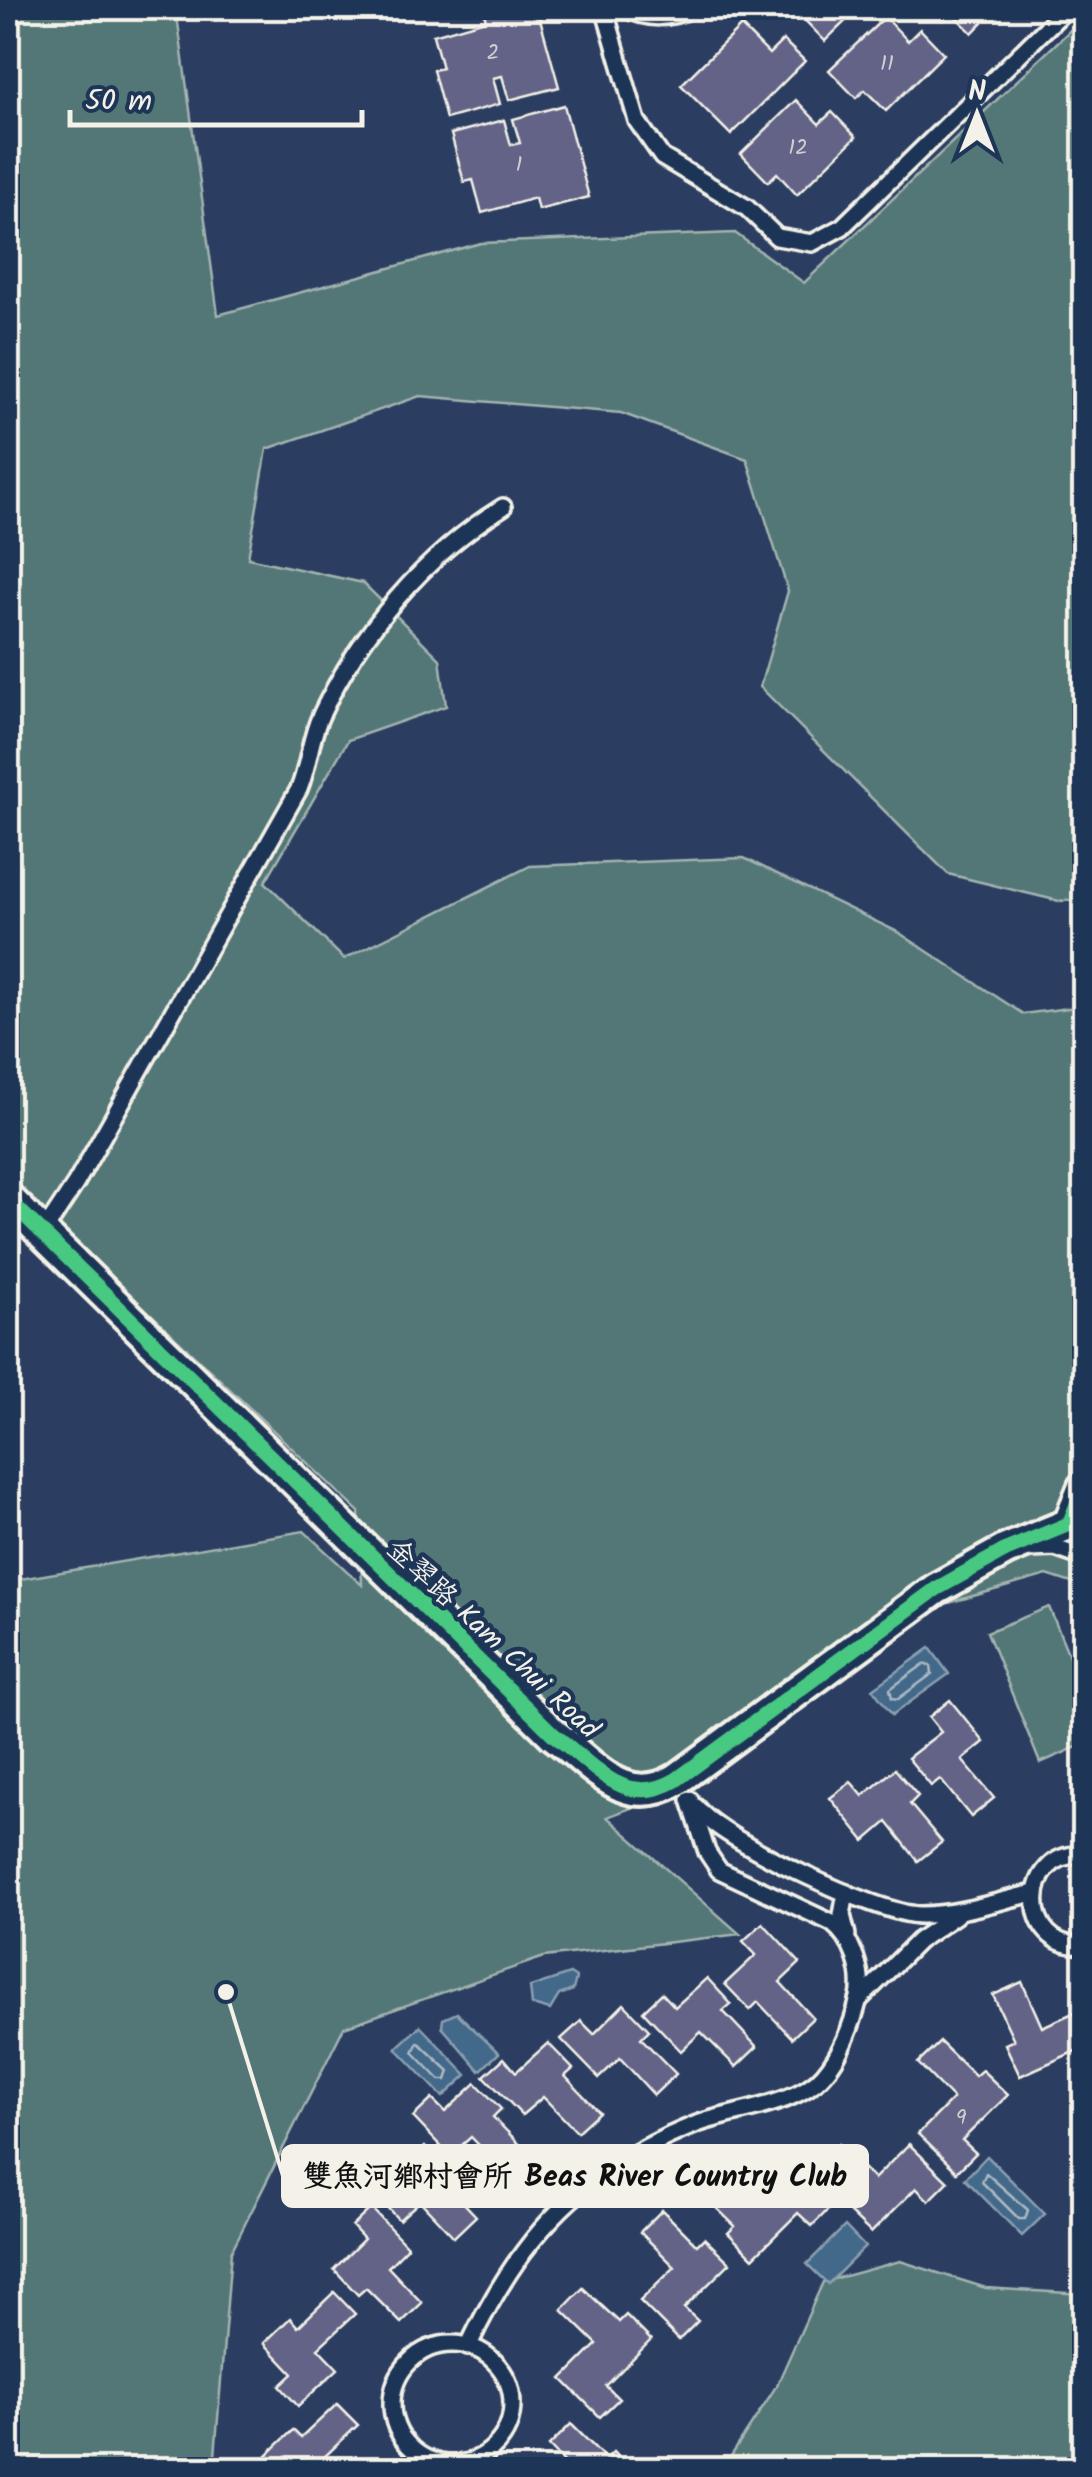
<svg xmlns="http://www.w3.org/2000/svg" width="1092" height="2477" font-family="Kalam,'LXGW WenKai TC',sans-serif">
<rect width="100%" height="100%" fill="#2b3e61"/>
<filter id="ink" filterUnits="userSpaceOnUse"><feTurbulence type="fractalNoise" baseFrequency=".01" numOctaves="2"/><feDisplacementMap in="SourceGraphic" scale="20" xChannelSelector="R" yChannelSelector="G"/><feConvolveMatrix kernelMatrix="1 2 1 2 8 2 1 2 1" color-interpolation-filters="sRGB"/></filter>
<g filter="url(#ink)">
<g fill="#527677" stroke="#a3b4b0" stroke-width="2.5">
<path d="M 8,8 L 176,8 L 218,315 L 481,243 L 735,233 L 804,283 L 1084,17 L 1084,900 L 1059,901 L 948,874 L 760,687 L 788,591 L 747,459 L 621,413 L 420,396 L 267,449 L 248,558 L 363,583 L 440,659 L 446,706 L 348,740 L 265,882 L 344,959 L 530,866 L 744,858 L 898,932 L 1023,1014 L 1084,1006 L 1084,1587 L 1047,1575 L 945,1604 L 689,1786 L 607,1817 L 740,1934 L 544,1957 L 344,2027 L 231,2252 L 214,2469 L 8,2470 L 8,1581 L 304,1531 L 362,1585 L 359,1512 L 8,1178 Z"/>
<path d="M 1049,1607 L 1084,1692 L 1084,1744 L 1040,1763 L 987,1632 Z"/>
<path d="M 900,2261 L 986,2288 L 1084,2294 L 1084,2469 L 722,2470 L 777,2385 L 823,2282 Z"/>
</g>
<g fill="#43688a" stroke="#8a9fb0" stroke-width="2.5">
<path d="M 930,1648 L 949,1674 L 892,1715 L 873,1689 Z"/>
<path d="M 570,1974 L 576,1978 L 573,1990 L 559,1995 L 550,2010 L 532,2005 L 530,1987 Z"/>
<path d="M 457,2013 L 499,2053 L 480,2071 L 442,2027 L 443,2019 Z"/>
<path d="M 420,2026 L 467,2075 L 443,2097 L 396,2048 Z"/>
<path d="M 987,2156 L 1045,2214 L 1022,2236 L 965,2179 Z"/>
<path d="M 845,2226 L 865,2247 L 828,2284 L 807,2264 Z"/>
</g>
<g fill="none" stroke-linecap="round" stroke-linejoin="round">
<g stroke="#adbac2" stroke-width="2.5">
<path d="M 924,1664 L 931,1666 L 932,1674 L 898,1699 L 892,1698 L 890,1689 Z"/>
<path d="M 418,2042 L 449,2071 L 446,2080 L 440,2080 L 413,2052 Z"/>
<path d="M 986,2173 L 1028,2210 L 1025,2219 L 1019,2219 L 982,2182 Z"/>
</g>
</g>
<g fill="#636487" stroke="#f4f1e8" stroke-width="2.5">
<path d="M 537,8 L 559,87 L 509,100 L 502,76 L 493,78 L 500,104 L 446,119 L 433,70 L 442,68 L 433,35 L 486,20 L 483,9 L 487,8 Z"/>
<path d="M 793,8 L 859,8 L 825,41 Z"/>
<path d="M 930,8 L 997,8 L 972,33 L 950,11 L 942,20 Z"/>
<path d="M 885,17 L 908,41 L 920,29 L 944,54 L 886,111 L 865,90 L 856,98 L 829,70 Z"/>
<path d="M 741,26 L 769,54 L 783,40 L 805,61 L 731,135 L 681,85 Z"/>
<path d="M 796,100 L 819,124 L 832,112 L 856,137 L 797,195 L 777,173 L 768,182 L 741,154 Z"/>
<path d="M 564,105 L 589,197 L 538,210 L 535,198 L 482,213 L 473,180 L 464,182 L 451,134 L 504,120 L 511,145 L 520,143 L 513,119 Z"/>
<path d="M 950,1700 L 984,1742 L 962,1760 L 994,1798 L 971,1817 L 940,1779 L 931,1786 L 908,1758 L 941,1732 L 929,1717 Z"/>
<path d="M 895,1769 L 918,1796 L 910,1804 L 942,1842 L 918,1861 L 887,1822 L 865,1841 L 830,1798 L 851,1782 L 863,1796 Z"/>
<path d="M 763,1923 L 800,1963 L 780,1982 L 813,2018 L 792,2038 L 758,2002 L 750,2010 L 725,1984 L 756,1955 L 743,1941 Z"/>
<path d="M 707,1978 L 731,2004 L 723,2011 L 757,2047 L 736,2067 L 701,2032 L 681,2051 L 643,2011 L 662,1993 L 675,2007 Z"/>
<path d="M 1022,1982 L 1042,2027 L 1084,2008 L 1084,2065 L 1078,2050 L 1020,2076 L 1005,2044 L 1014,2040 L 993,1995 Z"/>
<path d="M 624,2004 L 649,2030 L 641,2038 L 676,2074 L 654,2095 L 620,2058 L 599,2078 L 561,2039 L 581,2021 L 594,2034 Z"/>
<path d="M 940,2042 L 975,2076 L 982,2070 L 1008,2095 L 962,2140 L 976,2153 L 957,2172 L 918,2134 L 953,2099 L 918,2063 Z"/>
<path d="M 548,2043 L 573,2069 L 565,2076 L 599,2112 L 577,2132 L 543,2097 L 522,2115 L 484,2076 L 504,2058 L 516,2072 Z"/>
<path d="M 476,2083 L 501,2109 L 493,2117 L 527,2152 L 506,2173 L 471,2137 L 450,2156 L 413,2117 L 432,2099 L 445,2112 Z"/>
<path d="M 839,2144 L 874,2179 L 909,2144 L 948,2182 L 929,2201 L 916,2188 L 871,2233 L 845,2208 L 852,2201 L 817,2166 Z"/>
<path d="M 425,2147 L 450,2173 L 442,2180 L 476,2216 L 454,2237 L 420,2201 L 399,2220 L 362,2181 L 381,2163 L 394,2176 Z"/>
<path d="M 722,2169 L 757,2204 L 792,2169 L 830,2208 L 812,2226 L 798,2213 L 753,2258 L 728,2233 L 735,2226 L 699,2191 Z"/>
<path d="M 371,2208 L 408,2247 L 388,2267 L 422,2303 L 401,2323 L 366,2288 L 358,2295 L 334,2269 L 364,2239 L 352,2226 Z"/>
<path d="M 662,2210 L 697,2245 L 704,2238 L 730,2263 L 684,2308 L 698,2321 L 679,2340 L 640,2301 L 675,2267 L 640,2232 Z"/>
<path d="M 583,2288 L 619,2322 L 626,2315 L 651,2340 L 606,2386 L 619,2399 L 600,2417 L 562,2379 L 597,2344 L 562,2310 Z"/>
<path d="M 334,2292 L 355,2314 L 318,2348 L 338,2369 L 298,2406 L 280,2386 L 293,2374 L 264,2343 L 290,2318 L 298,2327 Z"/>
<path d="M 337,2404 L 358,2425 L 321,2460 L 331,2470 L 282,2470 L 267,2455 L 293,2430 L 301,2438 Z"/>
<path d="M 571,2424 L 606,2459 L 613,2452 L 631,2470 L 572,2470 L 549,2446 Z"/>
</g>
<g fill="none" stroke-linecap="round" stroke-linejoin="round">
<defs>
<g id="lane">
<path d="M 604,8 L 637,121 L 662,157 L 747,208 L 777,237 L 812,243 L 842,227 L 1067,8"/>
<path d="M 624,8 C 648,20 669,19 694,8"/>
<path d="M 43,1233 L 76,1183 L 299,789 C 309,765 310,737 321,715 C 360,632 425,555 503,507"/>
<path d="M 1030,1549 L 1055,1548 L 1084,1558"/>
<path d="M 696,1807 C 720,1840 879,1915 921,1915 C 958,1915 998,1901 1034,1893"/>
<path d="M 1084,1855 C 1019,1850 1020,1951 1084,1945"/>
<path d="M 846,1893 L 842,1915 L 847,1935"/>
<path d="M 858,2001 L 918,1941 L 956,1915"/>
<circle cx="452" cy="2404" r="60"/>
<path d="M 468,2347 C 500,2279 540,2218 603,2174 C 632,2153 664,2137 697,2124 C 735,2110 797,2106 824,2074 C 841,2055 853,2023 859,1998 C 864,1971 853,1940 832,1923 L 719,1870 L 707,1852 L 690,1800"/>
</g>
<path id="street" d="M 8,1199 L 554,1735 C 594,1765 625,1810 676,1780 L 936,1589 L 1006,1550 L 1069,1524 L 1084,1487"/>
</defs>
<use href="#lane" stroke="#f4f1e8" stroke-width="22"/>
<use href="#street" stroke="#f4f1e8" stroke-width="38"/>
<use href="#lane" stroke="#1d3557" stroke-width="15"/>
<use href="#street" stroke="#1d3557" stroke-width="30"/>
<defs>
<path id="cycleway" d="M 8,1199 L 554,1735 C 594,1765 625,1810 676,1780 L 936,1589 L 1006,1550 L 1069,1524 L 1084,1487"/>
</defs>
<use href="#cycleway" stroke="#1d3557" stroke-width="21"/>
<use href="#cycleway" stroke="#46c982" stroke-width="15"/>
</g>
</g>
<g text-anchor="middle" stroke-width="9" stroke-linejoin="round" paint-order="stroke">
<g font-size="22" fill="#d0ced0">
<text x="493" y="59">2</text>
<text x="887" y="70">11</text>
<text x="798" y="154">12</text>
<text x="519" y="171">1</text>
<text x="961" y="2124">9</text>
</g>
<g font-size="28" fill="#f4f1e8" stroke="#1d3557">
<text transform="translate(494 1638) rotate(43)" y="10">金翠路 Kam Chui Road</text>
</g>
</g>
<path fill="none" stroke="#f4f1e8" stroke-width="4" d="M226 1992L283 2176"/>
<circle fill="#f4f1e8" stroke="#1d3557" stroke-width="4" cx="226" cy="1992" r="10"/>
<rect fill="#f4f1e8" stroke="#f4f1e8" stroke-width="4" x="283" y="2146" width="584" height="60" rx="10"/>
<g font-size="30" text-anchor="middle" font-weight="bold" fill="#111">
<text x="575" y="2186">雙魚河鄉村會所 Beas River Country Club</text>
</g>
<rect width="1092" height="2477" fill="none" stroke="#1d3557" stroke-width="40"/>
<rect x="20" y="20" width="1052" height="2437" fill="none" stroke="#f4f1e8" stroke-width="4" filter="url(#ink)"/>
<g transform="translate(977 115)" stroke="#1d3557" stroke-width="8" paint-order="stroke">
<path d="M0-8L18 38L0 25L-18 38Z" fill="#f4f1e8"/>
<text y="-15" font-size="28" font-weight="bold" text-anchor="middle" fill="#f4f1e8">N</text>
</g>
<path d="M70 110v15h292v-15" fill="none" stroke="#f4f1e8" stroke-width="5"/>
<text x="85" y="110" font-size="30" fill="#f4f1e8" stroke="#1d3557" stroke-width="8" paint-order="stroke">50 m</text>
</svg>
